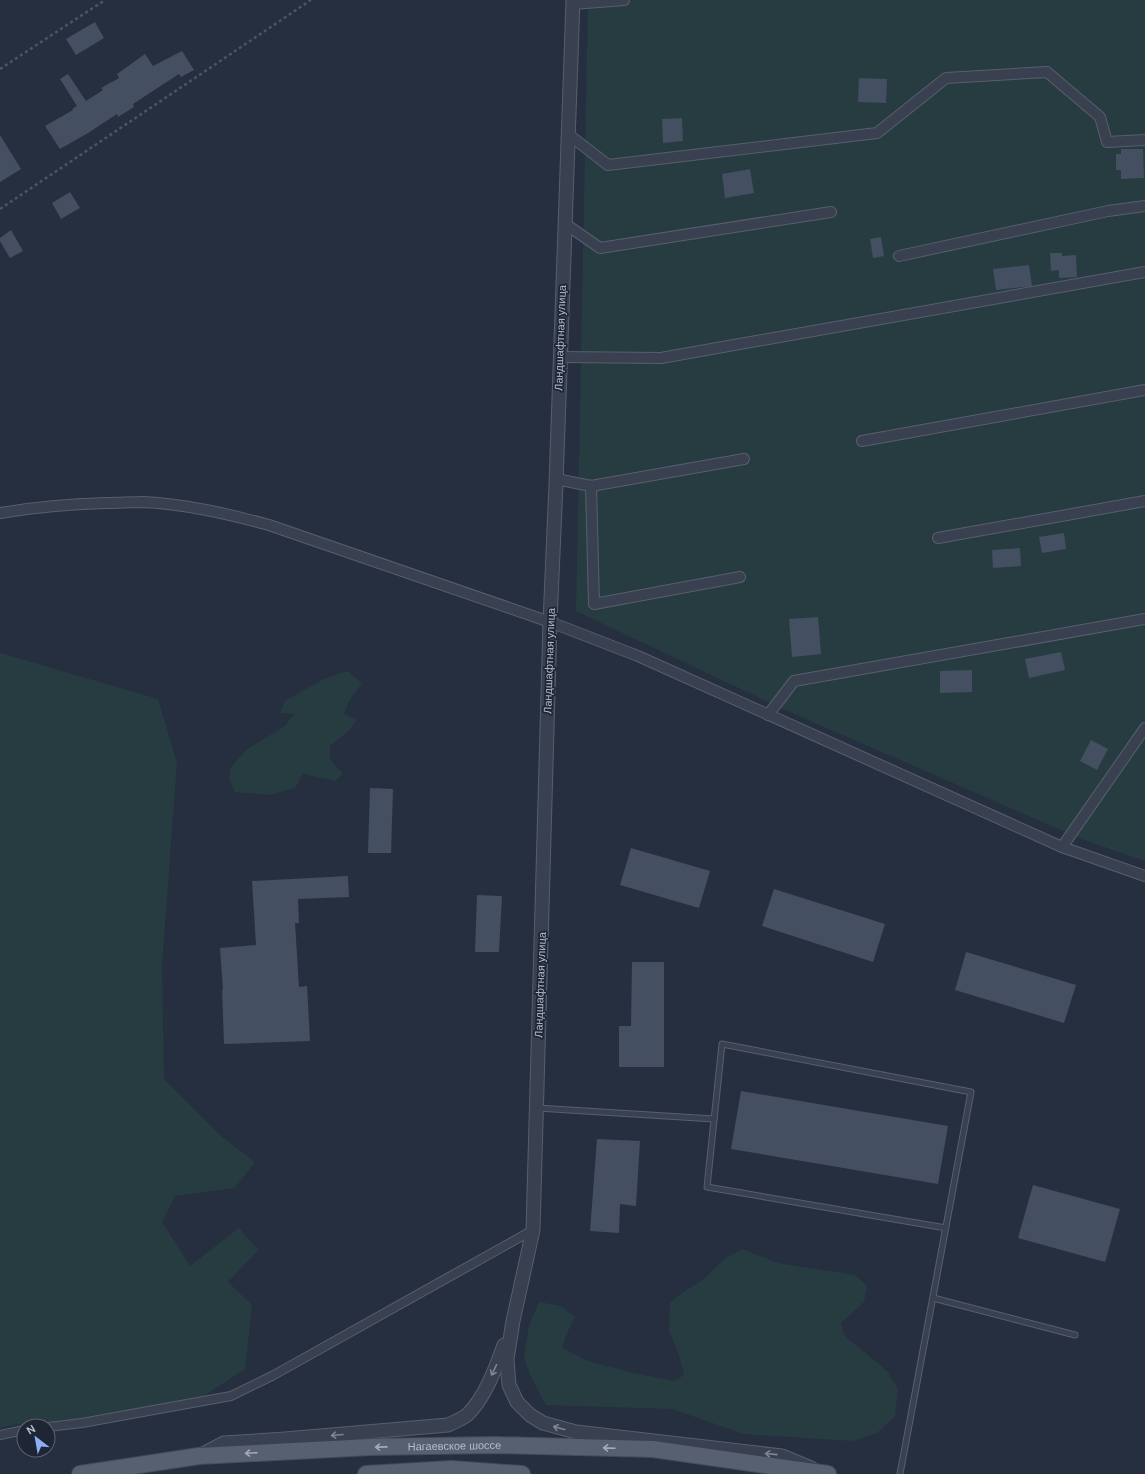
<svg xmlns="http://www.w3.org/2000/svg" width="1145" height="1474" font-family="'DM Sans',sans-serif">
<rect width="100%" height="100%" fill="#252f40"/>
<g fill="#273c41">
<path d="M 588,0 L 1145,0 L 1145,861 L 1084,840 L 783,709 L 576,611 Z"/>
<path d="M 0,653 L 158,699 L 177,763 L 162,964 L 164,1079 L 221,1136 L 255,1162 L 235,1188 L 175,1196 L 162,1222 L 190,1266 L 239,1228 L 258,1250 L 228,1282 L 252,1305 L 245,1369 L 202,1397 L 119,1419 L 18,1424 L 0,1428 Z"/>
<path d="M 348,671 L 362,683 L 349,701 L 344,714 L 356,720 L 350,730 L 330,746 L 330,759 L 343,774 L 335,781 L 303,774 L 295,788 L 269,795 L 235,792 L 229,778 L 231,767 L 246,750 L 285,726 L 294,714 L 280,713 L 285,701 L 324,679 Z"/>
<path d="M 743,1249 L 777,1263 L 855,1275 L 867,1286 L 864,1302 L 841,1323 L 844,1335 L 887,1371 L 898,1389 L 895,1416 L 877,1433 L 852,1441 L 744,1434 L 672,1409 L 546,1405 L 532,1379 L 524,1358 L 529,1326 L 539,1302 L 561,1306 L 575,1317 L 566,1335 L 562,1348 L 588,1361 L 633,1373 L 674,1381 L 684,1375 L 679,1355 L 669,1331 L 670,1303 L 683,1292 L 703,1280 L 725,1258 Z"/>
</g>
<g fill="#444f62">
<path d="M 95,22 L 104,38 L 76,55 L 66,39 Z"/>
<path d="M 182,51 L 194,70 L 181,77 L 179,74 L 133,104 L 134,107 L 118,117 L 117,114 L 88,133 L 60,149 L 45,126 L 73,110 L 72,109 L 77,106 L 60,79 L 68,74 L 86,101 L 103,90 L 101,88 L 119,78 L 117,74 L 145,54 L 153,66 Z"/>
<path d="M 859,78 L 887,79 L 886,103 L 858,102 Z"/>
<path d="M 682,118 L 683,141 L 663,143 L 662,119 Z"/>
<path d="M 0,135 L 21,169 L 0,182 Z"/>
<path d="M 1121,149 L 1143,149 L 1144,178 L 1121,179 L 1121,170 L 1116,170 L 1116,154 L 1121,154 Z"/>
<path d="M 750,169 L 754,193 L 725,198 L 722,174 Z"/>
<path d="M 70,192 L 80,208 L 61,219 L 52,203 Z"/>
<path d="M 11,230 L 23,251 L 10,258 L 0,241 L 0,238 Z"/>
<path d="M 881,237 L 884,256 L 873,258 L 870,239 Z"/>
<path d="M 1050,253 L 1062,253 L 1062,256 L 1076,255 L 1077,277 L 1059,278 L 1059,270 L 1051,271 Z"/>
<path d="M 1029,265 L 1032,286 L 996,290 L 993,269 Z"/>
<path d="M 1064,533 L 1066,549 L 1042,553 L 1039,537 Z"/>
<path d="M 1020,548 L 1021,566 L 993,568 L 992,550 Z"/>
<path d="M 818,617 L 821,654 L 792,657 L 789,619 Z"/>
<path d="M 1061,652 L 1065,670 L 1029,678 L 1025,659 Z"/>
<path d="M 972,670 L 972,692 L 940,693 L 940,671 Z"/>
<path d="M 1091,740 L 1108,749 L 1097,770 L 1080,761 Z"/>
<path d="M 370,788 L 393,789 L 391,853 L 368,853 Z"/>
<path d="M 631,848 L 710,871 L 699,908 L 620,885 Z"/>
<path d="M 348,876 L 349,897 L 298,899 L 299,923 L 295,923 L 299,987 L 307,986 L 310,1041 L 224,1044 L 222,990 L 223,990 L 220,948 L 256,945 L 252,881 Z"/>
<path d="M 774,889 L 885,924 L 873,962 L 762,926 Z"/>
<path d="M 477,895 L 502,896 L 499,952 L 475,952 Z"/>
<path d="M 966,952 L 1076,985 L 1064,1023 L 955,990 Z"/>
<path d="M 632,962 L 664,962 L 664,1067 L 619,1067 L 619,1026 L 631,1026 Z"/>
<path d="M 741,1091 L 948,1126 L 938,1184 L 731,1149 Z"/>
<path d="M 597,1139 L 640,1141 L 636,1206 L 620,1204 L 619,1233 L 590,1231 Z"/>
<path d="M 1033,1185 L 1120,1209 L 1105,1262 L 1018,1238 Z"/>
</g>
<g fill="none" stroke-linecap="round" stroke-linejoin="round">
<defs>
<g id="service">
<path d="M 537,1108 L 714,1119"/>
<path d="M 933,1298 L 1075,1335"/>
<path d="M 900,1474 C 924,1347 947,1219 971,1092 L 722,1044 L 707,1187 L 946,1228"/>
</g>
<g id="pedestrian">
<path d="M 48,1427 L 82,1423 L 231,1396 L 272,1376 L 533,1230"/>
<path d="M 0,1435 L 24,1430"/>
</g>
<g id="minor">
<path d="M 573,4 L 624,0"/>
<path d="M 568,134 L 608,165 L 877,133 L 946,78 L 1047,72 L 1100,117 L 1107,142 L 1145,140"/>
<path d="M 564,223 L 600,248 L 831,212"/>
<path d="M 899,256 L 1108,211 L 1145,206"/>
<path d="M 560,357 L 661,358 L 1145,272"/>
<path d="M 862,441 L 1145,390"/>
<path d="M 556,479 L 591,486 L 744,459"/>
<path d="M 591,486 L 594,604 L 740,577"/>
<path d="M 0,513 C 35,507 71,504 106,503 C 118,503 131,502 143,502 C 186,504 228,514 269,525 L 550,622 L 638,656 L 1062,847 L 1145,876"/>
<path d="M 938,538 L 1145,501"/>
<path d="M 768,715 L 794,681 L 1145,619"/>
<path d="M 1062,847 L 1145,728"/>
</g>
<g id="tertiary">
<path d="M 573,0 L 556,484 L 550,622 L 533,1230 L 513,1321 L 507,1359 L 509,1385 L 517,1402 L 530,1415 L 543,1423 L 576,1432 L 782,1456 L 811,1468"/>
<path d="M 201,1455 L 224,1443 L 285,1439 L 448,1425 C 454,1422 462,1419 467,1415 C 485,1398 496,1367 504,1345"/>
</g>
<g id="primary">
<path id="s1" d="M 80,1474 L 199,1456 L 371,1447 L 495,1445 L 653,1449 L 828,1474"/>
<path d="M 366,1474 L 451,1469 L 522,1474"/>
</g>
</defs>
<use href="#service" stroke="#575f6d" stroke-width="7"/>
<use href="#pedestrian" stroke="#575f6d" stroke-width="10"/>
<use href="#minor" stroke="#575f6d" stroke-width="12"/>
<use href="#tertiary" stroke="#575f6d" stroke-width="15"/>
<use href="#primary" stroke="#434a59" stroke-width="18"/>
<g stroke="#45595e" stroke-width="2.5" stroke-dasharray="3 3" stroke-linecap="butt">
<path d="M 0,69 L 105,0"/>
<path d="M 0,209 L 311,0"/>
</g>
<use href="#service" stroke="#394150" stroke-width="5"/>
<use href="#pedestrian" stroke="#394150" stroke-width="8"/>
<use href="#minor" stroke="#394150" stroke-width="10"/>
<use href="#tertiary" stroke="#394150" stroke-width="13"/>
<use href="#primary" stroke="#576070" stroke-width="16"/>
</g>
<defs><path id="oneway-shaft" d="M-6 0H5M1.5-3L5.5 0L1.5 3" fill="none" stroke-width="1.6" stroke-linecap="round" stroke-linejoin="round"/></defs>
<g stroke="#7e8593">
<use href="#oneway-shaft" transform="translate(494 1370) rotate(116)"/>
<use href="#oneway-shaft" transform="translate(559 1428) rotate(-165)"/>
<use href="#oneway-shaft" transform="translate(337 1435) rotate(175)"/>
<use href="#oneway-shaft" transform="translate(771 1454) rotate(-174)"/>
</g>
<g stroke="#a3aab8">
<use href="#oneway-shaft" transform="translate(381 1447) rotate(179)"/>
<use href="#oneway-shaft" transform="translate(609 1448) rotate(-178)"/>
<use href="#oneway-shaft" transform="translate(251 1453) rotate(177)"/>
</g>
<g text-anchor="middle" stroke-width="3.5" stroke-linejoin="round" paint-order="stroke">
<g font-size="11" fill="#b6bcca" stroke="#1e2635">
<text transform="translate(560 338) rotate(-88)" y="4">Ландшафтная улица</text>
<text transform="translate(549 661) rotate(-88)" y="4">Ландшафтная улица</text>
<text transform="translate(540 985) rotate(-88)" y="4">Ландшафтная улица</text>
<text dy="4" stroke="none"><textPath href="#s1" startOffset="376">Нагаевское шоссе</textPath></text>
</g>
</g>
<g transform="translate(36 1438) rotate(329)"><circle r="19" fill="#1e2635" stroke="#5b6271"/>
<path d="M0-3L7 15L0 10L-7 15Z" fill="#8daff8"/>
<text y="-6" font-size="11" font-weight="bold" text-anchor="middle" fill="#b6bcca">N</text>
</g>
</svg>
